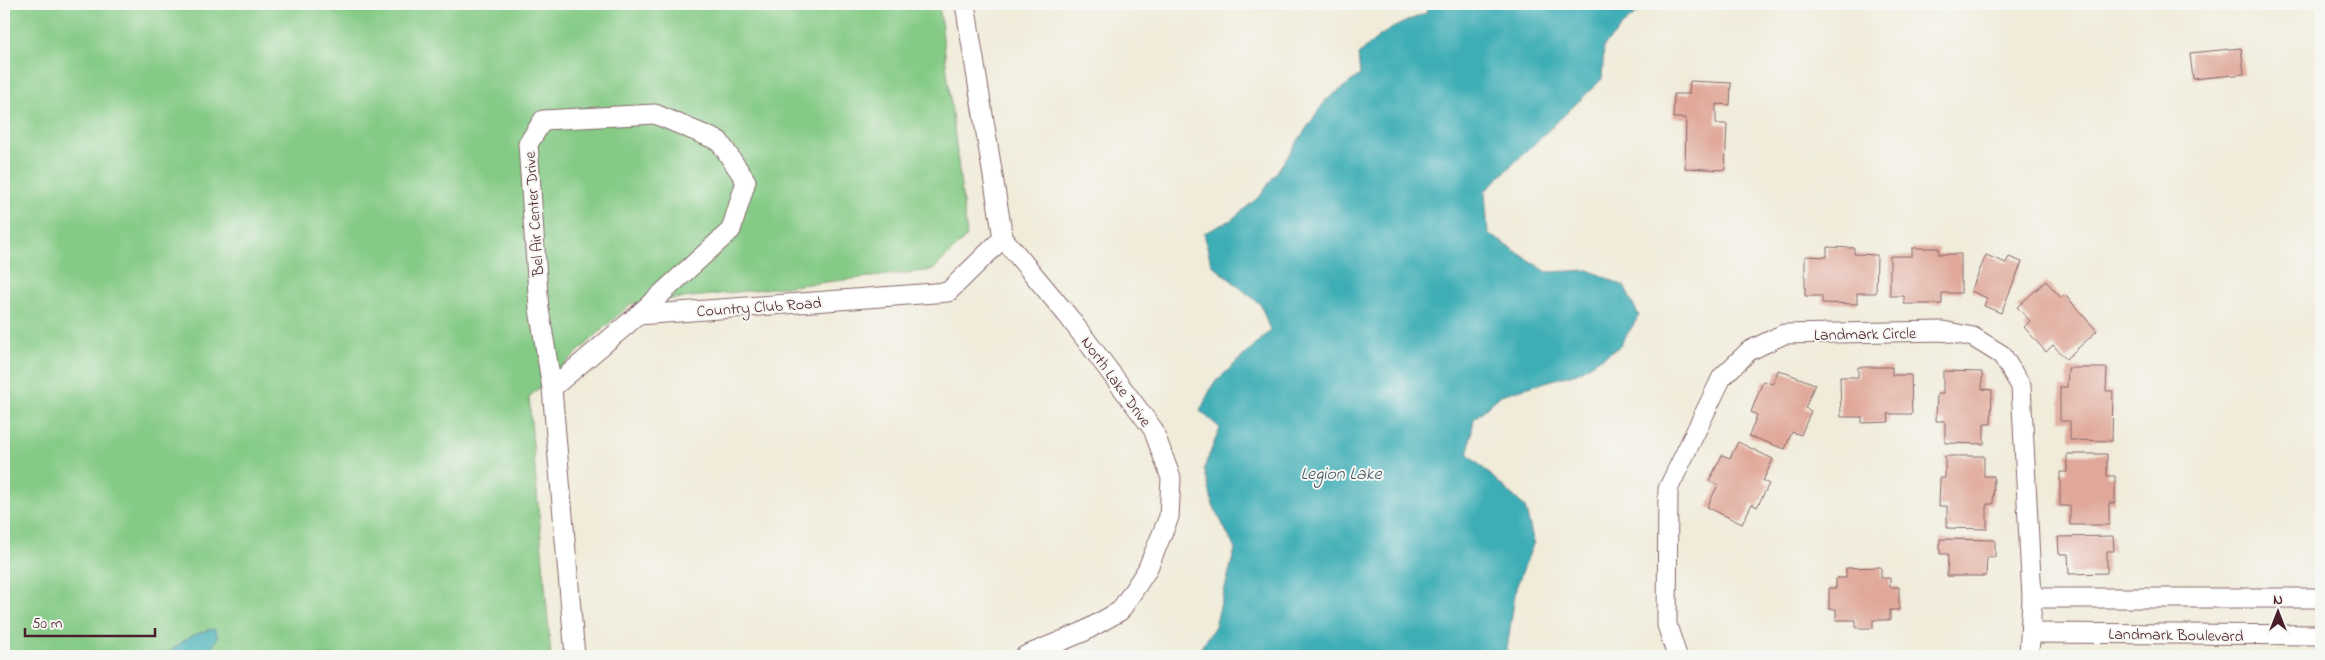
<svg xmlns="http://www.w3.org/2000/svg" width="2325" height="660" font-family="'Indie Flower',sans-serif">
<rect width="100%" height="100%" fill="#f6f6f2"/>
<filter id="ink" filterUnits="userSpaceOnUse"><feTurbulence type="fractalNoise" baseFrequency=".02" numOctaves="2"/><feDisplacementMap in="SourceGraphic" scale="10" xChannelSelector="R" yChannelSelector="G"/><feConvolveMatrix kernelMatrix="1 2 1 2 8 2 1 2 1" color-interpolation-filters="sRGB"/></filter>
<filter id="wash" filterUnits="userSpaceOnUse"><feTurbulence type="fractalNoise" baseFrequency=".0096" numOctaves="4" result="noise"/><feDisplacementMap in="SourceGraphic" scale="20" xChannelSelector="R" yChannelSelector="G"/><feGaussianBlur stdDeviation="1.12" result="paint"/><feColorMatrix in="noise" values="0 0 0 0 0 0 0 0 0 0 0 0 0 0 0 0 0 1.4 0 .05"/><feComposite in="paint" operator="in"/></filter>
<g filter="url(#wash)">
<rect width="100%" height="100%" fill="#f1ecda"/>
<path fill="#85cb86" stroke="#687558" d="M 4,4 L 939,4 L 967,236 L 933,270 L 630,304 L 529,397 L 551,656 L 4,656 Z"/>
<g fill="#3cadb6" stroke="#436670">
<path d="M 1429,4 L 1642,4 L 1643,9 L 1628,20 L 1604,46 L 1602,79 L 1485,191 L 1488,233 L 1547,272 L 1589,270 L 1624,286 L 1639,316 L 1619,347 L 1577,373 L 1501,395 L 1474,419 L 1468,454 L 1525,507 L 1534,542 L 1516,588 L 1506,656 L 1199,656 L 1198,652 L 1215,626 L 1235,549 L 1213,505 L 1204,468 L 1220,428 L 1200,411 L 1213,384 L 1270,331 L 1261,305 L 1211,264 L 1204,233 L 1231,220 L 1261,195 L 1325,101 L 1360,75 L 1358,55 C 1382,31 1395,26 1426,13 Z"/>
<path d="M 215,629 L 218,637 L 212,647 L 211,656 L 164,656 C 180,643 194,631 215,629 Z"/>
</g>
<g id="blocks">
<g fill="#e0a89a">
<path d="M 2241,48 L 2244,74 L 2193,79 L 2190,53 Z"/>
<path d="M 1690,81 L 1731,83 L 1730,105 L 1716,104 L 1716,124 L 1727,124 L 1725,170 L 1685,168 L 1686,118 L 1673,118 L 1674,94 L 1689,94 Z"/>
<path d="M 1827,247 L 1854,248 L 1854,254 L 1877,255 L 1876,293 L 1857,293 L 1857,304 L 1822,303 L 1822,296 L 1805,296 L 1805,256 L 1827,257 Z"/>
<path d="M 1912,248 L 1939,248 L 1939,254 L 1961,254 L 1961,293 L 1942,293 L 1942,304 L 1904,304 L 1904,296 L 1890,296 L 1890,256 L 1912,256 Z"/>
<path d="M 1986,255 L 2006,263 L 2009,257 L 2022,262 L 2001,313 L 1984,306 L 1987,298 L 1971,291 Z"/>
<path d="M 2046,281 L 2061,298 L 2065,295 L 2097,331 L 2066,359 L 2053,345 L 2046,352 L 2024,327 L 2030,321 L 2017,307 Z"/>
<path d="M 1858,367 L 1892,367 L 1892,375 L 1911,375 L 1912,414 L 1888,414 L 1889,422 L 1862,423 L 1862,417 L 1841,417 L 1840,377 L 1858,377 Z"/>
<path d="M 2068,368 L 2107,368 L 2106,391 L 2113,391 L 2112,441 L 2070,440 L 2070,421 L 2060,421 L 2060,387 L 2067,387 Z"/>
<path d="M 1778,370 L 1815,384 L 1805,408 L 1811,411 L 1801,435 L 1792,432 L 1785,449 L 1749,436 L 1757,415 L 1751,412 L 1763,381 L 1773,384 Z"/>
<path d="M 1943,371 L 1982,372 L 1982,389 L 1992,390 L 1991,424 L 1984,424 L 1984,444 L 1945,443 L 1945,421 L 1936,421 L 1937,394 L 1943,394 Z"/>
<path d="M 1738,442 L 1773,459 L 1763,481 L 1769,484 L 1757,507 L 1752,504 L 1742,524 L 1707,507 L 1718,485 L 1709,481 L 1722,455 L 1730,458 Z"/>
<path d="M 2067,454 L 2107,454 L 2107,476 L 2115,476 L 2115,503 L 2109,503 L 2109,525 L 2070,525 L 2070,506 L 2060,506 L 2060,472 L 2067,472 Z"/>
<path d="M 1945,456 L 1984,456 L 1984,476 L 1994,476 L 1993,504 L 1987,504 L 1987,529 L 1947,528 L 1947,506 L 1939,506 L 1940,478 L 1945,478 Z"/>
<path d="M 2113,536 L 2114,551 L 2107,551 L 2107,573 L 2069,574 L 2068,554 L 2059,554 L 2058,537 Z"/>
<path d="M 1940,539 L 1995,540 L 1995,557 L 1987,557 L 1986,576 L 1947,576 L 1948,554 L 1940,554 Z"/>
<path d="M 1881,567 L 1881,578 L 1890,578 L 1890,587 L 1899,587 L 1899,610 L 1890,610 L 1890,620 L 1873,620 L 1873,628 L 1856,628 L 1856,620 L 1836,620 L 1836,609 L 1829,609 L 1829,588 L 1836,588 L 1836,578 L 1846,578 L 1846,568 Z"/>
</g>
</g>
</g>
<g filter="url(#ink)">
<use href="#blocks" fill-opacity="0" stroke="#846768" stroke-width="1"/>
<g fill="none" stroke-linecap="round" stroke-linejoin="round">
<defs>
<g id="minor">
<path d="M 965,4 L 1003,238"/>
<path d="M 1003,238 L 1068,316 L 1153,429 L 1171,478 L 1169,517 L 1147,570 L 1120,611 L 1083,632 L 1025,656"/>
<path d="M 552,388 L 638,315 L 948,292 L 1003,238"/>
<path d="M 2032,598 L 2321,598"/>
<path d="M 2031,633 L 2321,635"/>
<path d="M 575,656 L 552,388 L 539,309 L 528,144 L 543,120 L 655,114 L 719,141 L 746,181 L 731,230 L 638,315"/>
<path d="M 1677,656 L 1667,625 L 1668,489 L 1722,377 L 1749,351 L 1784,334 L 1943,331 L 1973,337 L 2002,355 L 2021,386 L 2032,598 L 2029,656"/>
</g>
</defs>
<use href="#minor" stroke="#846768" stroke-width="21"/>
<use href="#minor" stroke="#fff" stroke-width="19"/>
</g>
</g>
<g text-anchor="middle" stroke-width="4" stroke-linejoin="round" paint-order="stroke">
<g font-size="16" fill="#4a1f2b" stroke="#f6f6f2">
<text transform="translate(533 214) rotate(-94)" y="6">Bel Air Center Drive</text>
<text transform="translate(759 306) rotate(-4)" y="6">Country Club Road</text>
<text transform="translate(1865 333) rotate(-1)" y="6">Landmark Circle</text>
<text transform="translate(1117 381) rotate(54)" y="6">North Lake Drive</text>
<text transform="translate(2176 634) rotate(1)" y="6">Landmark Boulevard</text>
</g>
<g font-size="18" font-style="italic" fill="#445863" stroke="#f6f6f2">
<text x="1341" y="479">Legion Lake</text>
</g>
</g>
<rect width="2325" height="660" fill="none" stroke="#f6f6f2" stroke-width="20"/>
<g transform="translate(2278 612)" stroke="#f6f6f2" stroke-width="4" paint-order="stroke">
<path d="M0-4L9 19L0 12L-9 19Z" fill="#4a1f2b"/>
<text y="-8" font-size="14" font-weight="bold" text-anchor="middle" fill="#4a1f2b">N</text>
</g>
<path d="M25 628v8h130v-8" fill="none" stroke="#4a1f2b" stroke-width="2.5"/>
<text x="32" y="628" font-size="15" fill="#4a1f2b" stroke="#f6f6f2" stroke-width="4" paint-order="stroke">50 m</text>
</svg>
